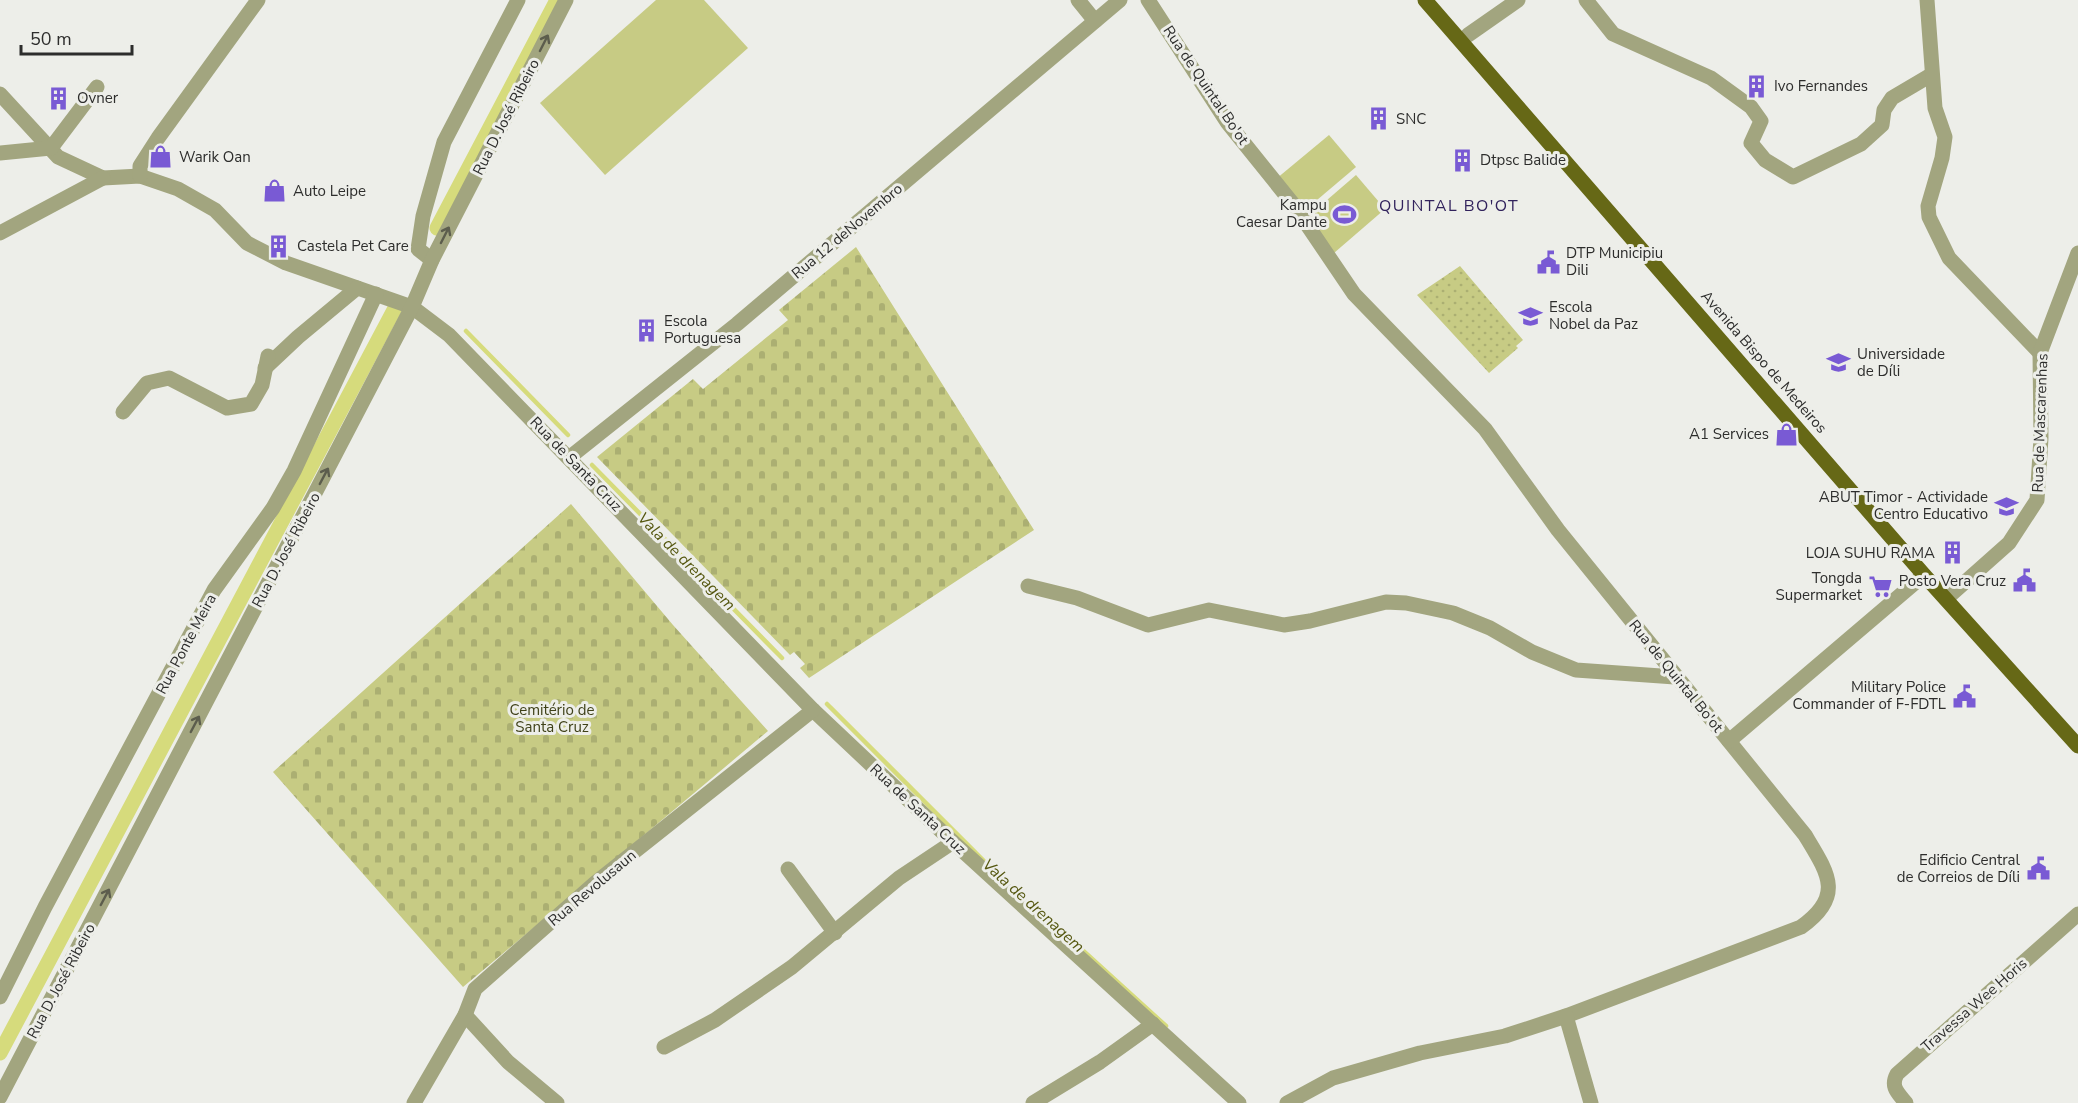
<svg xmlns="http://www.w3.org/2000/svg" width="2078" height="1103" font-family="'Nunito Sans',sans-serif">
<defs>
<pattern id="grass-dots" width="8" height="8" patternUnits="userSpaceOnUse" patternTransform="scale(1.5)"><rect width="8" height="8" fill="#c7cb84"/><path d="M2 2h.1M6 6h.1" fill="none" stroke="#abaf72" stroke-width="1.8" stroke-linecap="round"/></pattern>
<pattern id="cemetery-stones" width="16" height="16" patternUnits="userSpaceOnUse" patternTransform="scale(1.5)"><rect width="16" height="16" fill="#c7cb84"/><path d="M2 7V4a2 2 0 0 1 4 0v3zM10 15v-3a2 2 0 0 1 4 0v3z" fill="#abaf72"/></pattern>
</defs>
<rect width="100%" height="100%" fill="#edeee9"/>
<path fill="url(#grass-dots)" d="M 1460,266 L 1523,340 L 1516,346 L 1518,348 L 1489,373 L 1417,295 Z"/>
<g fill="url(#cemetery-stones)">
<path d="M 856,247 L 1034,530 L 809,678 L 800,668 L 805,664 L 794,652 L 790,655 L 597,457 L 693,379 L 703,389 L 788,320 L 779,310 Z"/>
<path d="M 571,504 L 673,625 L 768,731 L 463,987 L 273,772 Z"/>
</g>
<g fill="#c7cb84">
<path d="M 656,0 L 704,0 L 748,48 L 605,175 L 540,103 Z"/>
<path d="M 1329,135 L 1356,167 L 1304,211 L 1276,179 Z"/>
<path d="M 1356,175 L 1385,209 L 1334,253 L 1305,219 Z"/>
</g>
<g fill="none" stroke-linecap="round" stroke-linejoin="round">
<g stroke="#d6db7c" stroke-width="4.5">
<path d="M 466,331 L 568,435"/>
<path d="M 592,465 L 782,658"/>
<path d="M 827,704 L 984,861"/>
<path d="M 1057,927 L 1166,1026"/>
</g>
<g stroke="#d6db7c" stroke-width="15">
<path d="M 437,228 L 557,0"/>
<path d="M 0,1053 L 394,310"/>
</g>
<g stroke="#a2a57f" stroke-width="15">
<path d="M 1078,0 L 1095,21"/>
<path d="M 1148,0 L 1227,122 L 1293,204 L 1354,294 L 1485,429 L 1558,530 L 1805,835 C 1828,873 1845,896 1801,927 L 1566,1016 L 1505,1036 L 1420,1053 L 1333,1078 L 1287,1103"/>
<path d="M 1586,0 L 1613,34 L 1711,78 L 1751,107 L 1761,121 L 1751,143 L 1765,160 L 1793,177 L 1861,144 L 1882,125 L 1884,110 L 1892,98 L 1931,75"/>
<path d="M 1927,0 L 1935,108 L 1945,137 L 1942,158 L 1928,206 L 1929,217 L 1949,258 L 2040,353"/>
<path d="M 1468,35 L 1518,0"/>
<path d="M 0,94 L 58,157 L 103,178 L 140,176 L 178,189 L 215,210 L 247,243 L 286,263 L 412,307 L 449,335 L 813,710 L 953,842 L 1239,1103"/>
<path d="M 0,153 L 51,148 L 97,87"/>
<path d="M 140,176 L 140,166 L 158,138 L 258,0"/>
<path d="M 0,233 L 103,178"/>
<path d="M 432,260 L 418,249 L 423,216 L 444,142 L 518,0"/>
<path d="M 265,368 L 298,337 L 357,288"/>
<path d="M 123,412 L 147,383 L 169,378 L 227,408 L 251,404 L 262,385 L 268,356"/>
<path d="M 570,457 L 737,324 L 1120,0"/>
<path d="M 1028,586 L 1077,598 L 1148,625 L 1209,610 L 1284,625 L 1310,621 L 1386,602 L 1406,603 L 1453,613 L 1490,628 L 1532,652 L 1576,670 L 1675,677"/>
<path d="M 1946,599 L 2009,543 L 2037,500 L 2041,438 L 2040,353 L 2078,253"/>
<path d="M 1729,741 L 1924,575"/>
<path d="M 788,869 L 835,933"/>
<path d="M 0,997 L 45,907 L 214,590 L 273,508 L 294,471 L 376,294"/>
<path d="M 465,1015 L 508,1062 L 557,1103"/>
<path d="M 1566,1016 L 1591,1103"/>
<path d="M 664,1047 L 715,1020 L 792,967 L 899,878 L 953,842"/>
<path d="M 0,1097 L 412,307 L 432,260 L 566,0"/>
<path d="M 414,1103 L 465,1015 L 475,989 L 595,883 L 813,710"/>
<path d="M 1033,1103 L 1100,1062 L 1153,1024"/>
<path d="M 1906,1103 C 1898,1093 1890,1087 1897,1074 L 2078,914"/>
</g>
<path stroke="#666816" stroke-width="15" d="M 1425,0 L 1924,575 L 2078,746"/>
</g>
<defs><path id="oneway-shaft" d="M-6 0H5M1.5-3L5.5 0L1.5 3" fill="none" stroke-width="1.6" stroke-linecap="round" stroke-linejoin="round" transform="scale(1.5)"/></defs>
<g stroke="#5c5d4d">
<use href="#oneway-shaft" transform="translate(544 43) rotate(-63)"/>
<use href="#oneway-shaft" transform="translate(445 235) rotate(-63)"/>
<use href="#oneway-shaft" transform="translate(324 476) rotate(-62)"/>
<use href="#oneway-shaft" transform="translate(195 724) rotate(-62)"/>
<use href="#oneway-shaft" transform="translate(105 897) rotate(-62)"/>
</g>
<defs>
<symbol id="building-bare" viewBox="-9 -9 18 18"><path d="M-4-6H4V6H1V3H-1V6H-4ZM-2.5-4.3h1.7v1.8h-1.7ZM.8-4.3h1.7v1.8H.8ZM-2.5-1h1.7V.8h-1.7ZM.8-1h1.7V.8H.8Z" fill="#795ad4" stroke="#edeee9" stroke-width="2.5" paint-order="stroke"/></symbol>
<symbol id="shop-bare" viewBox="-9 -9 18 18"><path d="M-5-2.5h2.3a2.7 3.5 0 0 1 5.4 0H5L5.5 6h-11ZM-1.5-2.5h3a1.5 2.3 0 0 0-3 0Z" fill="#795ad4" stroke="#edeee9" stroke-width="2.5" paint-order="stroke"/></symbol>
<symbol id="stadium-bare" viewBox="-9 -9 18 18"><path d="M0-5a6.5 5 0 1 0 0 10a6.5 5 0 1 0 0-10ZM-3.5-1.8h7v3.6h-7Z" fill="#795ad4" stroke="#edeee9" stroke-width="2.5" paint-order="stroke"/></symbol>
<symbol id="civic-bare" viewBox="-9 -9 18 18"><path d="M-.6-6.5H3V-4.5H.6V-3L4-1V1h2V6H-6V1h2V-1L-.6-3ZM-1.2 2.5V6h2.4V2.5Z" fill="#795ad4" stroke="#edeee9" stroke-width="2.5" paint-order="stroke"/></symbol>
<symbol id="school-bare" viewBox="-9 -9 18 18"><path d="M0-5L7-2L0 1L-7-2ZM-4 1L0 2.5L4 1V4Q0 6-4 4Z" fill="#795ad4" stroke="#edeee9" stroke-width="2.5" paint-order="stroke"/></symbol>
<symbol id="university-bare" viewBox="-9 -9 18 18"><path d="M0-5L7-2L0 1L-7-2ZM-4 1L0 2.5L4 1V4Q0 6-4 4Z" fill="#795ad4" stroke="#edeee9" stroke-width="2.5" paint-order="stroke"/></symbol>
<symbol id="supermarket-bare" viewBox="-9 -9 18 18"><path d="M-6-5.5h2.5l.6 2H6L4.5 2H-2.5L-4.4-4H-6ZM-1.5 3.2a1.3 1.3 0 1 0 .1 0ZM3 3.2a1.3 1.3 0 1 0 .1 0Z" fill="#795ad4" stroke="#edeee9" stroke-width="2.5" paint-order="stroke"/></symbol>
</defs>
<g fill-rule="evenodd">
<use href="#building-bare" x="1740" y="70" width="33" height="33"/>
<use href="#building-bare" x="42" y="82" width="33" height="33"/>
<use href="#building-bare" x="1362" y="102" width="33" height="33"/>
<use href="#shop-bare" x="144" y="140" width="33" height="33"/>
<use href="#building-bare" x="1446" y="144" width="33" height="33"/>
<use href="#shop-bare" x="258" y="174" width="33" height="33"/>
<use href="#stadium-bare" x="1328" y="198" width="33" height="33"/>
<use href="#building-bare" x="262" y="230" width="33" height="33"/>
<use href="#civic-bare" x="1532" y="246" width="33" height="33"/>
<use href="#school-bare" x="1514" y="300" width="33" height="33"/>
<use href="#building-bare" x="630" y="314" width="33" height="33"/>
<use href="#university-bare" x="1822" y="346" width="33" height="33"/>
<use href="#shop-bare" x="1770" y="418" width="33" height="33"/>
<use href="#school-bare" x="1990" y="490" width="33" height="33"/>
<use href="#building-bare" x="1936" y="536" width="33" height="33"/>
<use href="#civic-bare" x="2008" y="564" width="33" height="33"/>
<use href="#supermarket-bare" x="1864" y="570" width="33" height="33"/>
<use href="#civic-bare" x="1948" y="680" width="33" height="33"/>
<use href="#civic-bare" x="2022" y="852" width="33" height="33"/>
</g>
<g text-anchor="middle" stroke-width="6" stroke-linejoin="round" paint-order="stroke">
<g font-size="15" fill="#2d2d2c" stroke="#edeee9">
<text transform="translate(1206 85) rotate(56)" y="5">Rua de Quintal Bo'ot</text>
<text transform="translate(506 117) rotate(-63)" y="5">Rua D. José Ribeiro</text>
<text transform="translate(847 231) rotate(-40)" y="5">Rua 12 deNovembro</text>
<text transform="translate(1764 362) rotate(49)" y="5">Avenida Bispo de Medeiros</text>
<text transform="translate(2040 423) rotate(-88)" y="5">Rua de Mascarenhas</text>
<text transform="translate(576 464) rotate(46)" y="5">Rua de Santa Cruz</text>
<text transform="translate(286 550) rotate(-62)" y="5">Rua D. José Ribeiro</text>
<text transform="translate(186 644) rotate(-62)" y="5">Rua Ponte Meira</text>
<text transform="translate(1676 676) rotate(51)" y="5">Rua de Quintal Bo'ot</text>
<text transform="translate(918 809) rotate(43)" y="5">Rua de Santa Cruz</text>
<text transform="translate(592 888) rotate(-40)" y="5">Rua Revolusaun</text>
<text transform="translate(61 981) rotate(-62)" y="5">Rua D. José Ribeiro</text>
<text transform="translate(1974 1005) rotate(-41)" y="5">Travessa Wee Horis</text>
</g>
<g font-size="15" fill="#2d2d2c" stroke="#edeee9" text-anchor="start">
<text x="1774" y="91">Ivo Fernandes</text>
<text x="77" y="103">Ovner</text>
<text x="1396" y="124">SNC</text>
<text x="179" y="162">Warik Oan</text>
<text x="1480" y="165">Dtpsc Balide</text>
<text x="293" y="196">Auto Leipe</text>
<text x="1327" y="210" text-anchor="end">Kampu<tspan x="1327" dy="17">Caesar Dante</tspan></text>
<text x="297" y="251">Castela Pet Care</text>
<text x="1566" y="258">DTP Municipiu<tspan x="1566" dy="17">Dili</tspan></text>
<text x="1549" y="312">Escola<tspan x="1549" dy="17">Nobel da Paz</tspan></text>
<text x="664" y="326">Escola<tspan x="664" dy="17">Portuguesa</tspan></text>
<text x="1857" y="359">Universidade<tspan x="1857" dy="17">de Díli</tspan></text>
<text x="1769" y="439" text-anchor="end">A1 Services</text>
<text x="1988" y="502" text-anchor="end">ABUT Timor - Actividade<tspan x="1988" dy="17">Centro Educativo</tspan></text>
<text x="1935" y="558" text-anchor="end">LOJA SUHU RAMA</text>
<text x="1862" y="583" text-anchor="end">Tongda<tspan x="1862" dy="17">Supermarket</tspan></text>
<text x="2006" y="586" text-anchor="end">Posto Vera Cruz</text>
<text x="1946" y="692" text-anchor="end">Military Police<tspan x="1946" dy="17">Commander of F-FDTL</tspan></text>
<text x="2020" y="865" text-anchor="end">Edificio Central<tspan x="2020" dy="17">de Correios de Díli</tspan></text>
</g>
<g font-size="15" fill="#3f4119" stroke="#edeee9">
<text x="552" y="715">Cemitério de<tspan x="552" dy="17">Santa Cruz</tspan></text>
</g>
<g font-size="16" letter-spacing="1.5" fill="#31225c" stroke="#edeee9">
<text x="1449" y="211">QUINTAL BO'OT</text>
</g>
<g font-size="16" font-style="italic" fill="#555710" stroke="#edeee9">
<text transform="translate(687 561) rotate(45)" y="6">Vala de drenagem</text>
<text transform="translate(1034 905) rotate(42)" y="6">Vala de drenagem</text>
</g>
</g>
<path d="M21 45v9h111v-9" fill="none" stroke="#2d2d2c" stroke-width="3"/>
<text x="30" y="45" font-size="18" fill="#2d2d2c" stroke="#edeee9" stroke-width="4.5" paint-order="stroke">50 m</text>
</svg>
